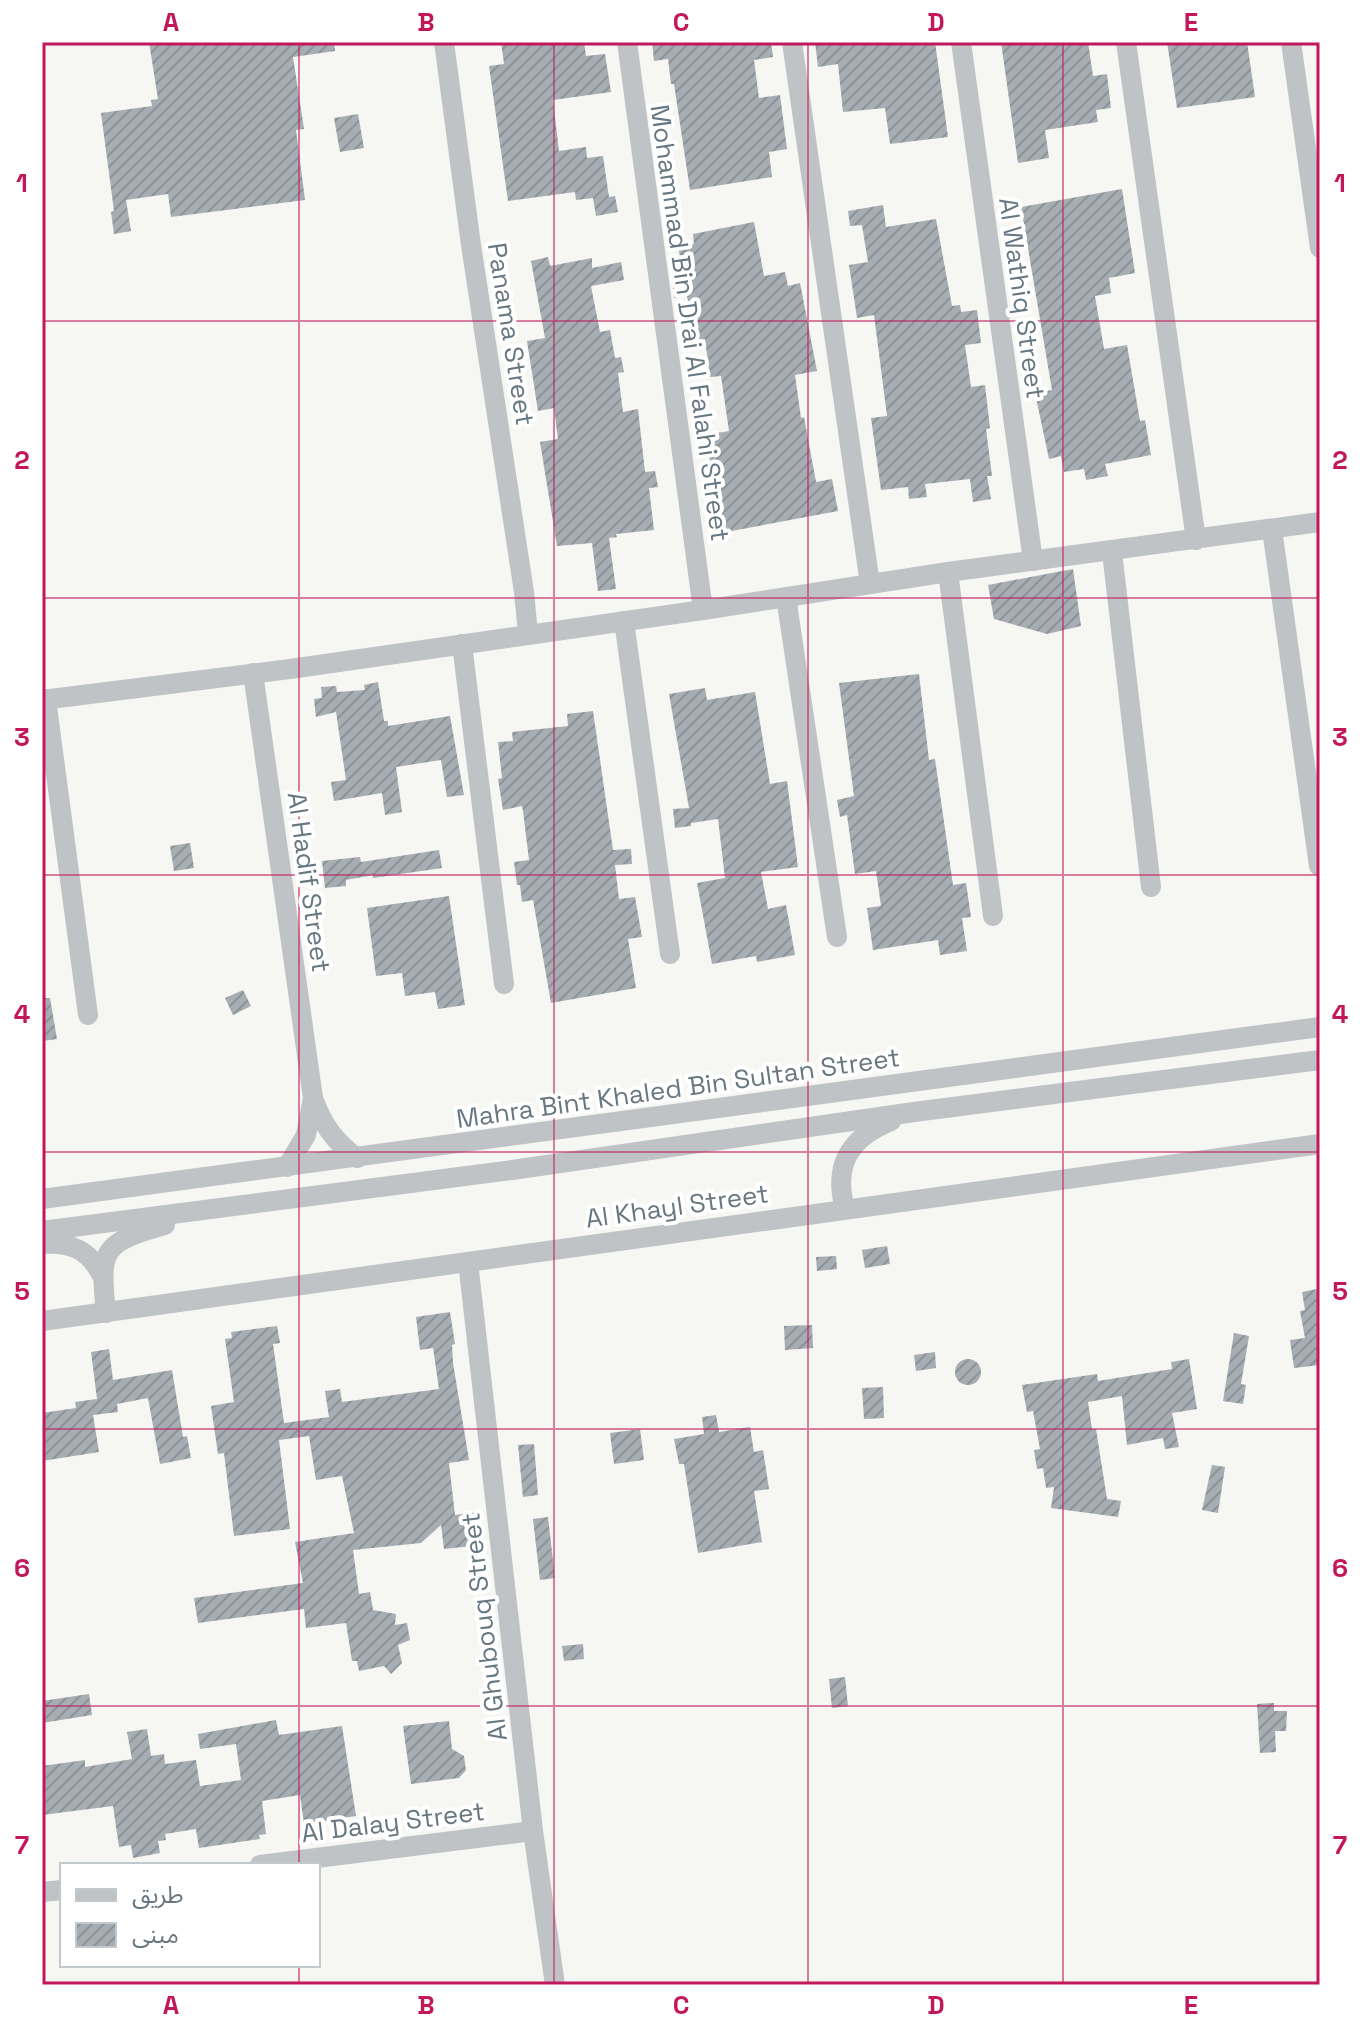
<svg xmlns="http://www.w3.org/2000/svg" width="1362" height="2027" font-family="'Space Grotesk','Noto Sans Arabic',sans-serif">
<defs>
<pattern id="building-hatch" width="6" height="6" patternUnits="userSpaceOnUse" patternTransform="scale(2)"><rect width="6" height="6" fill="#a7aeb3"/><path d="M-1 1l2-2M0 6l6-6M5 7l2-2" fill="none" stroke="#8c9297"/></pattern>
</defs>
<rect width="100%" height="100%" fill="#f6f6f3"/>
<g fill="url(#building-hatch)">
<path d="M 149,42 L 334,42 L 335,51 L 293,57 L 304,129 L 296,130 L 305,200 L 171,217 L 168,194 L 126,200 L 131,231 L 114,234 L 111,212 L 114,211 L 101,113 L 152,106 L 151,100 L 158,99 Z"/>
<path d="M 501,42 L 584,42 L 586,56 L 605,54 L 611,92 L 553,100 L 559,151 L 586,147 L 587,158 L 603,156 L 609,197 L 615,196 L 618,212 L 596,216 L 593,198 L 576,200 L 575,192 L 508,201 L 489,66 L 504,64 Z"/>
<path d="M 652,42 L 771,42 L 773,57 L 754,60 L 759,98 L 780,95 L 787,149 L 769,152 L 772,177 L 690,190 L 674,84 L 671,84 L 668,59 L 654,61 Z"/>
<path d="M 815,42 L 935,42 L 948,137 L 890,144 L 885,108 L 843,112 L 838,64 L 818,67 Z"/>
<path d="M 1001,42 L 1088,42 L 1093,76 L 1107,74 L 1111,108 L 1096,110 L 1098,122 L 1045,130 L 1049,158 L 1018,163 Z"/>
<path d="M 1167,42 L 1247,42 L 1255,97 L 1177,108 Z"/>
<path d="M 358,114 L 364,148 L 340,152 L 334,118 Z"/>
<path d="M 1122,189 L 1135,273 L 1109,278 L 1111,293 L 1095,296 L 1104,349 L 1127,345 L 1140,421 L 1145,420 L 1151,455 L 1105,464 L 1108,476 L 1086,480 L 1084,469 L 1064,472 L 1061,456 L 1049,459 L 1035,393 L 1052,390 L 1021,207 Z"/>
<path d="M 883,205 L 886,227 L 936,219 L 952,306 L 960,305 L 961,312 L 977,310 L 981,343 L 965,345 L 971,387 L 985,385 L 990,428 L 986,429 L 992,476 L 987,476 L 991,499 L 973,502 L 970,479 L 925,484 L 927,497 L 909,499 L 908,487 L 881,490 L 871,418 L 887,416 L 874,315 L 857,318 L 849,265 L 868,262 L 862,225 L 850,226 L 848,211 Z"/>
<path d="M 754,222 L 764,276 L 785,272 L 788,286 L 800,283 L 817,371 L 795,375 L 801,418 L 804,417 L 816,482 L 832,479 L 838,511 L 721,533 L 706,435 L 729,431 L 721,376 L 710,377 L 705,339 L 696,341 L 687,296 L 674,298 L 672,278 L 684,276 L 678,247 L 694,244 L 693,234 Z"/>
<path d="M 548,257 L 550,266 L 592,258 L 592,268 L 621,262 L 624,280 L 591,286 L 600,332 L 610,330 L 615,358 L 621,357 L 624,372 L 618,373 L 623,412 L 638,409 L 645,472 L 655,471 L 658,487 L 649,488 L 654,530 L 616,534 L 617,537 L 609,538 L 616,589 L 598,591 L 592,543 L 557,546 L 540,442 L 558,439 L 554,408 L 538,411 L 527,341 L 545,338 L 531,261 Z"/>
<path d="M 1073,569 L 1081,626 L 1047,634 L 994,619 L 988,585 Z"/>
<path d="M 919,674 L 929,760 L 935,759 L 953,885 L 966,883 L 971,917 L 962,918 L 967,951 L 940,955 L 938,940 L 873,950 L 867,908 L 881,906 L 876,871 L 855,874 L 847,815 L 840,817 L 837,800 L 854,796 L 839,683 Z"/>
<path d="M 378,682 L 384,721 L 388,721 L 388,726 L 450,716 L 464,795 L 447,797 L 441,760 L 396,767 L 402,812 L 385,815 L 382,793 L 334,801 L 331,782 L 346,780 L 336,712 L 316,717 L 314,699 L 322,698 L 321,687 L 336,686 L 337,692 L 365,690 L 364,685 Z"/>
<path d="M 705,688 L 707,700 L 755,692 L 770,784 L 787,781 L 798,867 L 761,872 L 768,909 L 786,905 L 795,955 L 757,962 L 756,956 L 712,964 L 697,883 L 725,878 L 718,819 L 691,823 L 691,826 L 675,828 L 673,809 L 689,808 L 669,694 Z"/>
<path d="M 593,711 L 613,850 L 631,849 L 632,864 L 615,865 L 619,899 L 635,897 L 642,937 L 628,939 L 636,988 L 551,1003 L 533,900 L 522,902 L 520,885 L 517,885 L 514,862 L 529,860 L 523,811 L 522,806 L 503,810 L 498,779 L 502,778 L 498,742 L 513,741 L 512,732 L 568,726 L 567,714 Z"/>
<path d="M 190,843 L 194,868 L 174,871 L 170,846 Z"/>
<path d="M 439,850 L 442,868 L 373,878 L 373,875 L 346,880 L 346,886 L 325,888 L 322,861 L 360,857 L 361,862 Z"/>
<path d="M 449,896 L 465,1005 L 438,1009 L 435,992 L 405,996 L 402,973 L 376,976 L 367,908 Z"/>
<path d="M 243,990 L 251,1006 L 233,1015 L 225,998 Z"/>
<path d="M 42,998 L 50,998 L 57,1039 L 42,1041 Z"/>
<path d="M 887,1246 L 890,1264 L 865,1268 L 862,1250 Z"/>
<path d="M 836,1256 L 837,1269 L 817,1271 L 816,1257 Z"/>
<path d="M 1317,1289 L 1320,1365 L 1294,1368 L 1290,1340 L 1305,1338 L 1300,1311 L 1305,1310 L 1302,1292 Z"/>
<path d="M 450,1312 L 455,1344 L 452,1345 L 453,1363 L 469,1460 L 449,1463 L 455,1515 L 479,1512 L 482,1545 L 444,1549 L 441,1525 L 421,1543 L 353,1550 L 359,1594 L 370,1592 L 373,1610 L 396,1614 L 395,1625 L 407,1623 L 410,1640 L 398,1645 L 402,1663 L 391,1674 L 384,1666 L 359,1671 L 357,1661 L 352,1661 L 346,1623 L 306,1628 L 304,1609 L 198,1623 L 194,1598 L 303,1583 L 295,1542 L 354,1533 L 342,1476 L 316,1480 L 309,1436 L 279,1440 L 290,1529 L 234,1536 L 224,1453 L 218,1454 L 211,1406 L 234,1402 L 225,1339 L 232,1338 L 231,1332 L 277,1326 L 280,1343 L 273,1344 L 284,1423 L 329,1417 L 325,1391 L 340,1389 L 342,1402 L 439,1389 L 433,1348 L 420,1350 L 416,1317 Z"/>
<path d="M 812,1325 L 813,1348 L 785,1350 L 784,1326 Z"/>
<path d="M 1234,1333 L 1249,1336 L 1241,1384 L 1246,1385 L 1243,1404 L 1223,1401 Z"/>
<path d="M 109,1349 L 113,1380 L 172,1370 L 183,1437 L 187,1436 L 191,1458 L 160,1464 L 148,1398 L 117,1404 L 118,1412 L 93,1415 L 99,1452 L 42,1461 L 42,1413 L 76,1408 L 75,1402 L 97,1399 L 91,1352 Z"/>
<path d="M 935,1352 L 936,1368 L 916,1371 L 914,1355 Z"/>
<circle cx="968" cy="1372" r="13"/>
<path d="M 1189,1359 L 1197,1409 L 1172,1413 L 1179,1447 L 1165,1449 L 1163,1438 L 1127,1445 L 1122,1396 L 1088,1402 L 1092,1429 L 1096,1429 L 1107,1499 L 1121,1501 L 1118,1517 L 1051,1508 L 1054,1487 L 1046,1488 L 1043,1468 L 1037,1469 L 1034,1450 L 1040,1449 L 1033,1411 L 1027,1412 L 1022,1385 L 1097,1374 L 1098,1381 L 1172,1369 L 1171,1362 Z"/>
<path d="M 883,1387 L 884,1418 L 864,1419 L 862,1388 Z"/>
<path d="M 716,1415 L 719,1432 L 750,1427 L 754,1452 L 763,1450 L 769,1489 L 754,1491 L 762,1542 L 698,1553 L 684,1464 L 679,1464 L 674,1439 L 704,1434 L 702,1417 Z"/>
<path d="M 640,1429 L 644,1460 L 614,1464 L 610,1433 Z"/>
<path d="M 534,1444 L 538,1495 L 523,1497 L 518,1445 Z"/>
<path d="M 1212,1465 L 1225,1467 L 1218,1513 L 1202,1510 Z"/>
<path d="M 548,1517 L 555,1578 L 540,1580 L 533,1519 Z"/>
<path d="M 583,1644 L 584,1659 L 564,1661 L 562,1646 Z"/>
<path d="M 845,1677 L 848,1706 L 832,1708 L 829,1679 Z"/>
<path d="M 89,1694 L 92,1715 L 42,1723 L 42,1701 Z"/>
<path d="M 1274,1703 L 1274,1711 L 1287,1711 L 1286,1731 L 1275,1731 L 1276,1752 L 1260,1753 L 1257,1704 Z"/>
<path d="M 276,1720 L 279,1735 L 342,1726 L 356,1816 L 304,1824 L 300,1795 L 262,1801 L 266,1834 L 259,1835 L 260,1839 L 199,1848 L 196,1829 L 165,1834 L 166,1840 L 158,1841 L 160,1853 L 133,1858 L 131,1845 L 119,1847 L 113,1806 L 42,1815 L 42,1766 L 85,1760 L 85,1767 L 132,1759 L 127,1732 L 147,1729 L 151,1756 L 164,1754 L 165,1764 L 196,1760 L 200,1786 L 241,1780 L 236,1744 L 200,1749 L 198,1734 Z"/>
<path d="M 449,1721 L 452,1749 L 464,1756 L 466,1770 L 459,1778 L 411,1784 L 403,1726 Z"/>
</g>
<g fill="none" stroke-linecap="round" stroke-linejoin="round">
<g stroke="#bfc3c6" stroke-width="20">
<path d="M 444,42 L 471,245 L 524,592 L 528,634"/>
<path d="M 627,42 L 703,610"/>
<path d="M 792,42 L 870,584"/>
<path d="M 961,42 L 1033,561"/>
<path d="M 1126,42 L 1196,540"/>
<path d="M 1291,42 L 1320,248"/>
<path d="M 1272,529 L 1319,866"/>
<path d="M 1112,552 L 1151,887"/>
<path d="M 948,572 L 993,916"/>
<path d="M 786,597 L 837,937"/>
<path d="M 624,621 L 670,954"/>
<path d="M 462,644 L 504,984"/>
<path d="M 253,673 L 313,1098 C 322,1124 335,1142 357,1158"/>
<path d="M 46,699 L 88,1015"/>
<path d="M 42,700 L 290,669 L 703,610 L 948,572 L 1320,522"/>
<path d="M 287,1167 L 306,1135 L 313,1098"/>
<path d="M 42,1199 L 1320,1027"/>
<path d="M 845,1209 C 833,1165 849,1138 891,1121"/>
<path d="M 42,1231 L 512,1170 L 914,1112 L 1320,1060"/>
<path d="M 42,1244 C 70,1242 89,1249 102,1276"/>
<path d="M 468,1262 L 533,1831 L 555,1985"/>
<path d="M 106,1313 C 99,1247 103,1243 165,1225"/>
<path d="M 42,1321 L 1320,1144"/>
<path d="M 260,1865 L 533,1831"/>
<path d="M 42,1892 L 62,1890"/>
</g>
</g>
<path fill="none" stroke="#c2185b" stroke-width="2" stroke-opacity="0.55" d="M 299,42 L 299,1865M 554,42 L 554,1985M 808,42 L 808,1985M 1063,42 L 1063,1985M 42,321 L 1320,321M 42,598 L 1320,598M 42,875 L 1320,875M 42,1152 L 1320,1152M 42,1429 L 1320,1429M 42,1706 L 1320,1706M 299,1965 L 299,1985"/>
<g text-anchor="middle" stroke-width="8" stroke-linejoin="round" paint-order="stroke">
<g font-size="26" fill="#677782" stroke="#fff">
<text transform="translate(1022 298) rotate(82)" y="9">Al Wathiq Street</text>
<text transform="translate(690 323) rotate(82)" y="9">Mohammad Bin Drai Al Falahi Street</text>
<text transform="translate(511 334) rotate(81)" y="9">Panama Street</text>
<text transform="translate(309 882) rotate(82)" y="9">Al Hadif Street</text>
<text transform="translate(678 1088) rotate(-8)" y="9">Mahra Bint Khaled Bin Sultan Street</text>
<text transform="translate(677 1206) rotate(-8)" y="9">Al Khayl Street</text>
<text transform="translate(484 1627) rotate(-97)" y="9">Al Ghubouq Street</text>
<text transform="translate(393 1822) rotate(-7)" y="9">Al Dalay Street</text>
</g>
</g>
<rect width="1362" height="2027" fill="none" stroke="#ffffff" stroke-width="88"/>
<rect x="60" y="1863" width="260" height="104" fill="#ffffff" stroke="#c2c9cd" stroke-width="2"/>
<rect x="76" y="1889" width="40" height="12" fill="#bfc3c6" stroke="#c2c9cd" stroke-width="2"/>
<text x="132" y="1903" font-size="24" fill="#677782">طريق</text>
<rect x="76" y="1923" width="40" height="24" fill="url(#building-hatch)" stroke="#c2c9cd" stroke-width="2"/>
<text x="132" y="1943" font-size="24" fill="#677782">مبنى</text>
<rect x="44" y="44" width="1274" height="1939" fill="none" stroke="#c2185b" stroke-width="3"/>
<g font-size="26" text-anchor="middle" font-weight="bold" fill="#c2185b">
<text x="171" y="31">A</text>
<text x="426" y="31">B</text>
<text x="681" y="31">C</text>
<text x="936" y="31">D</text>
<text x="1191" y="31">E</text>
<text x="22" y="192">1</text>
<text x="1340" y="192">1</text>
<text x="22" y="469">2</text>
<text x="1340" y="469">2</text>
<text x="22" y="746">3</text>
<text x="1340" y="746">3</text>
<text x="22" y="1023">4</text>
<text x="1340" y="1023">4</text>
<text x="22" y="1300">5</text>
<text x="1340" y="1300">5</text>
<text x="22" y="1577">6</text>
<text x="1340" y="1577">6</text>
<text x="22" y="1854">7</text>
<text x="1340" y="1854">7</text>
<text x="171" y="2014">A</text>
<text x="426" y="2014">B</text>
<text x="681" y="2014">C</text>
<text x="936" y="2014">D</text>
<text x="1191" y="2014">E</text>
</g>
</svg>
